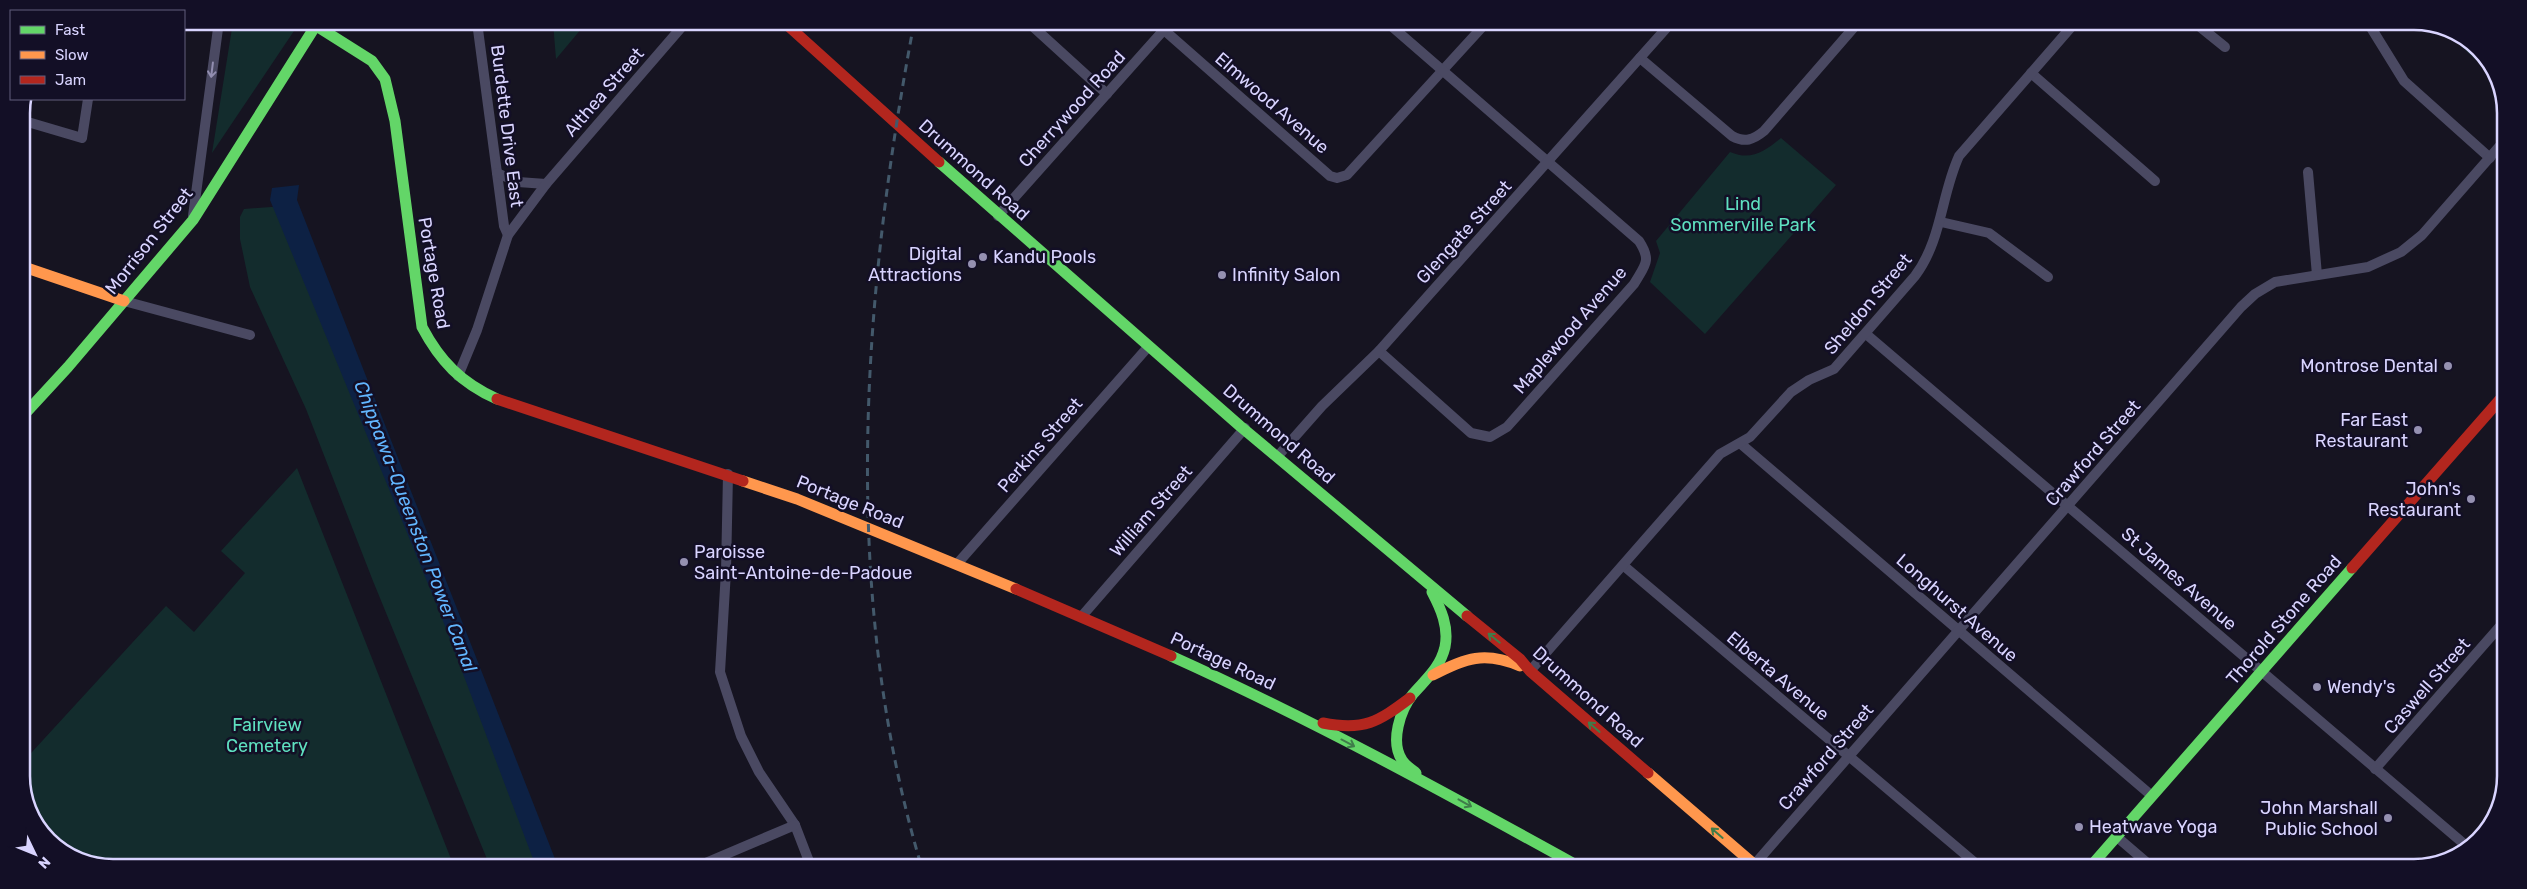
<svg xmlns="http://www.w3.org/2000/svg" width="2527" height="889" font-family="Rubik,sans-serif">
<rect width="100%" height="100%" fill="#161421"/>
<g fill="#132c2d">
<path d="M 233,21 L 300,22 L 212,153 L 233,22 Z"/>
<path d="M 553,22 L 587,22 L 556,59 Z"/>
<path d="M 2440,26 L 2443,26 L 2487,57 L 2495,78 Z"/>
<path d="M 1781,138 L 1836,185 L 1705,334 L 1650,282 L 1660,253 L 1656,241 L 1730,152 C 1751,161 1764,152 1781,138 Z"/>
<path d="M 285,206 L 540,864 L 489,864 L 373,581 L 306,409 L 250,287 L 240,239 L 240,217 L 244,209 Z"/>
<path d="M 297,468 L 453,864 L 84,863 L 40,832 L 21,782 L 21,764 L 166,606 L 194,632 L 245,573 L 221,551 Z"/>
</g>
<path fill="#0d2144" d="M 299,185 L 297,200 L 557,864 L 535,864 L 440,613 L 270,200 L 272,188 Z"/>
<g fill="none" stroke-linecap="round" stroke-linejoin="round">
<g stroke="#4a4962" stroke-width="10">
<path d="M 477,22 L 504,226 L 508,235"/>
<path d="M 1029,23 L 1107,94"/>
<path d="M 2199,26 L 2225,47"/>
<path d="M 2370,26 L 2404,81 L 2490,158"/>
<path d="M 1164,30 L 1330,176 L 1337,178 L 1347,175 L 1485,24"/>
<path d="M 1640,58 L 1732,136 C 1745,143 1753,140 1764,131 L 1856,25"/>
<path d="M 2031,73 L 2155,181"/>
<path d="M 21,120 L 82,138 L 88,99"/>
<path d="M 2308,172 L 2317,275"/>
<path d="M 497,173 L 518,182 L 546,184"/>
<path d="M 193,216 L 219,21"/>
<path d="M 998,216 L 1170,23"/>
<path d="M 1941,222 L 1989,233 L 2048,277"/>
<path d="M 124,301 L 250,335"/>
<path d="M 1866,334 L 2470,849"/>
<path d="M 1379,351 L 1471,433 L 1490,437 L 1507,427 L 1634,284 C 1645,265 1652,261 1639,241 L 1389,24"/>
<path d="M 458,376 L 477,330 L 508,235 L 546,184 L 686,22"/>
<path d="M 1741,444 L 2152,796"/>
<path d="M 1277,457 L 1322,406 L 1379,351 L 1670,24"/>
<path d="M 728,474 L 726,571 L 720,672 L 741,736 L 759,772 L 795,825 L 810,864"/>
<path d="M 957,564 L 1148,347"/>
<path d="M 1624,566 L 1980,867"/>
<path d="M 1082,616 L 1245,428"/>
<path d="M 1530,671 L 1720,454 L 1750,437 L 1791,392 L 1809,380 L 1834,369 L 1915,276 C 1942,240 1941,195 1959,156 L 2073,25"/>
<path d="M 2375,769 L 2502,624"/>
<path d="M 2117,837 L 2152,867"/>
<path d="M 703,864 L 795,825"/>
<path d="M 1754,865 L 2241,307 L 2255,294 L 2275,282 L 2368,267 L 2401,252 L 2422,235 L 2505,140"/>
</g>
<g stroke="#63d668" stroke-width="11">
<path d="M 315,25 L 372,61 L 385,79 L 395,121 L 422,327 C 440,361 461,383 497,399"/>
<path d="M 939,162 L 1240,426 L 1467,616"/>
<path d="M 21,418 L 68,367 L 193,220 L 318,22"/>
<path d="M 1171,656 C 1311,719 1444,792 1578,866"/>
<path d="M 1416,773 C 1411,769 1405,765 1402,760 C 1390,742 1400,710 1413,694 C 1426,679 1440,668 1445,647 C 1449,627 1441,609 1432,592"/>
<path d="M 2090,867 L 2352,568"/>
</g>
<g stroke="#ff974d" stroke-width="11">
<path d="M 21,266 L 124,301"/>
<path d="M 743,481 L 797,499 L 1016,589"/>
<path d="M 1433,675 C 1465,658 1485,651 1520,666"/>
<path d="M 1648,773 L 1756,866"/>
</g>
<g stroke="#b3261e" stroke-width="11">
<path d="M 785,23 L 939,162"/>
<path d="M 497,399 L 743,481"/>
<path d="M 2352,568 L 2504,395"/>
<path d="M 1016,589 L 1171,656"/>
<path d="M 1467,616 L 1520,659 L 1530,671 L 1648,773"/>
<path d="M 1323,723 C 1364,731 1378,722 1410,698"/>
</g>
<path stroke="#43596b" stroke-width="3" stroke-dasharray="8 6" stroke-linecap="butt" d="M 914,23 C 862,299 840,592 921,865"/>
</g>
<defs><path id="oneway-shaft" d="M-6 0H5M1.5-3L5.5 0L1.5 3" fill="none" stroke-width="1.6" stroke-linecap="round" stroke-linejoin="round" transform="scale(1.25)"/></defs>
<use stroke="#928eb0" href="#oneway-shaft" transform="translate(212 70) rotate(97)"/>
<g stroke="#3f7c4a">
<use href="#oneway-shaft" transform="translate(1494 638) rotate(-141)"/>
<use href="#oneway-shaft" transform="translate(1594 727) rotate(-139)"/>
<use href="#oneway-shaft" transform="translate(1348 743) rotate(28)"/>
<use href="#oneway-shaft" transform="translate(1465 803) rotate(29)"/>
<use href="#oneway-shaft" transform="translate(1717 833) rotate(-139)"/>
</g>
<g fill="#9591b1" stroke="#130f26" stroke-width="2">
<circle cx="983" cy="257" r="5"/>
<circle cx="972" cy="264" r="5"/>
<circle cx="1222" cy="275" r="5"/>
<circle cx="2448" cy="366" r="5"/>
<circle cx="2418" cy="430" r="5"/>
<circle cx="2471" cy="499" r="5"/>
<circle cx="684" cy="562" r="5"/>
<circle cx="2317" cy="687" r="5"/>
<circle cx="2388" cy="818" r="5"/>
<circle cx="2079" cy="827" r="5"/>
</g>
<g text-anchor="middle" stroke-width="5" stroke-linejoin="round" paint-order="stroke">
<g font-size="18" fill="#d9d4ff" stroke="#130f26">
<text transform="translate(604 92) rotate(-49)" y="6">Althea Street</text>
<text transform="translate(1272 103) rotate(41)" y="6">Elmwood Avenue</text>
<text transform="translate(1072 109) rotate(-48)" y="6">Cherrywood Road</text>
<text transform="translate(507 126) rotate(83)" y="6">Burdette Drive East</text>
<text transform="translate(974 170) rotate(42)" y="6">Drummond Road</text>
<text transform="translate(1464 232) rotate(-48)" y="6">Glengate Street</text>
<text transform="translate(149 241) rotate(-52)" y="6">Morrison Street</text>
<text transform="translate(434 273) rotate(80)" y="6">Portage Road</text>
<text transform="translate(1868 304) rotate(-50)" y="6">Sheldon Street</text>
<text transform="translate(1570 330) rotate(-49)" y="6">Maplewood Avenue</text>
<text transform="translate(1279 434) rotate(41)" y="6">Drummond Road</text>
<text transform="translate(1040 445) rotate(-49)" y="6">Perkins Street</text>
<text transform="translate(2093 453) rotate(-49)" y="6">Crawford Street</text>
<text transform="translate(850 502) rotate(22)" y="6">Portage Road</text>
<text transform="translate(1151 511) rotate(-49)" y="6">William Street</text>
<text transform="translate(2179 579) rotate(41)" y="6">St James Avenue</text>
<text transform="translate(1957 608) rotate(41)" y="6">Longhurst Avenue</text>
<text transform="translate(2284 620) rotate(-49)" y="6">Thorold Stone Road</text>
<text transform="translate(1223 661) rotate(25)" y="6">Portage Road</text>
<text transform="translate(1778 676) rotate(40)" y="6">Elberta Avenue</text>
<text transform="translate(2427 686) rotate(-49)" y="6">Caswell Street</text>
<text transform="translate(1588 697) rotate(42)" y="6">Drummond Road</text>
<text transform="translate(1826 757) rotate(-49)" y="6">Crawford Street</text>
</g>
<g font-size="18" fill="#5fe0c0" stroke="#130f26">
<text x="1743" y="210">Lind<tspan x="1743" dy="21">Sommerville Park</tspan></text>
<text x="267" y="731">Fairview<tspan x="267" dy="21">Cemetery</tspan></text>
</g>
<g font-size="18" fill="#d9d4ff" stroke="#130f26" text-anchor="end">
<text x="962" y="260">Digital<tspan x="962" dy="21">Attractions</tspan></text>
<text x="993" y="263" text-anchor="start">Kandu Pools</text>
<text x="1232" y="281" text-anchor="start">Infinity Salon</text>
<text x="2438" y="372">Montrose Dental</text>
<text x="2408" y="426">Far East<tspan x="2408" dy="21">Restaurant</tspan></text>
<text x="2461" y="495">John's<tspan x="2461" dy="21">Restaurant</tspan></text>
<text x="694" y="558" text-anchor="start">Paroisse<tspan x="694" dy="21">Saint-Antoine-de-Padoue</tspan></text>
<text x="2327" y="693" text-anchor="start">Wendy's</text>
<text x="2378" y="814">John Marshall<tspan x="2378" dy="21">Public School</tspan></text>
<text x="2089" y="833" text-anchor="start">Heatwave Yoga</text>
</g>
<g font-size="19" font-style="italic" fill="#62b6ff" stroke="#130f26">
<text transform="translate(416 526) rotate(69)" y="7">Chippawa-Queenston Power Canal</text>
</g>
</g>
<path d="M0 0H2527V889H0ZM113 30H2414A83 83 0 0 1 2497 113V776A83 83 0 0 1 2414 859H113A83 83 0 0 1 30 776V113A83 83 0 0 1 113 30Z" fill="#130f26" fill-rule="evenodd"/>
<path fill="none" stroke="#d9d4ff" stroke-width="2.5" d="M113 30H2414A83 83 0 0 1 2497 113V776A83 83 0 0 1 2414 859H113A83 83 0 0 1 30 776V113A83 83 0 0 1 113 30Z"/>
<rect x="10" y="10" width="175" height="90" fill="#130f26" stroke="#625e7d"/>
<rect x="20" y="26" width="25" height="8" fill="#63d668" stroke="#625e7d"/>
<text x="55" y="35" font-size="15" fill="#d9d4ff">Fast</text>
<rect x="20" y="51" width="25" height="8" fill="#ff974d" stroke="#625e7d"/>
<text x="55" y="60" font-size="15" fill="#d9d4ff">Slow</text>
<rect x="20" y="76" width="25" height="8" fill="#b3261e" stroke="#625e7d"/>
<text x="55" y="85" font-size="15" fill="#d9d4ff">Jam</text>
<g transform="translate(35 854) rotate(133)" stroke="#130f26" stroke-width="4" paint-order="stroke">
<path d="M0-4L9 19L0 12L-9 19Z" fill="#d9d4ff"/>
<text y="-8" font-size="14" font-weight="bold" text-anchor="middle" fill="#d9d4ff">N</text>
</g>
</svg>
